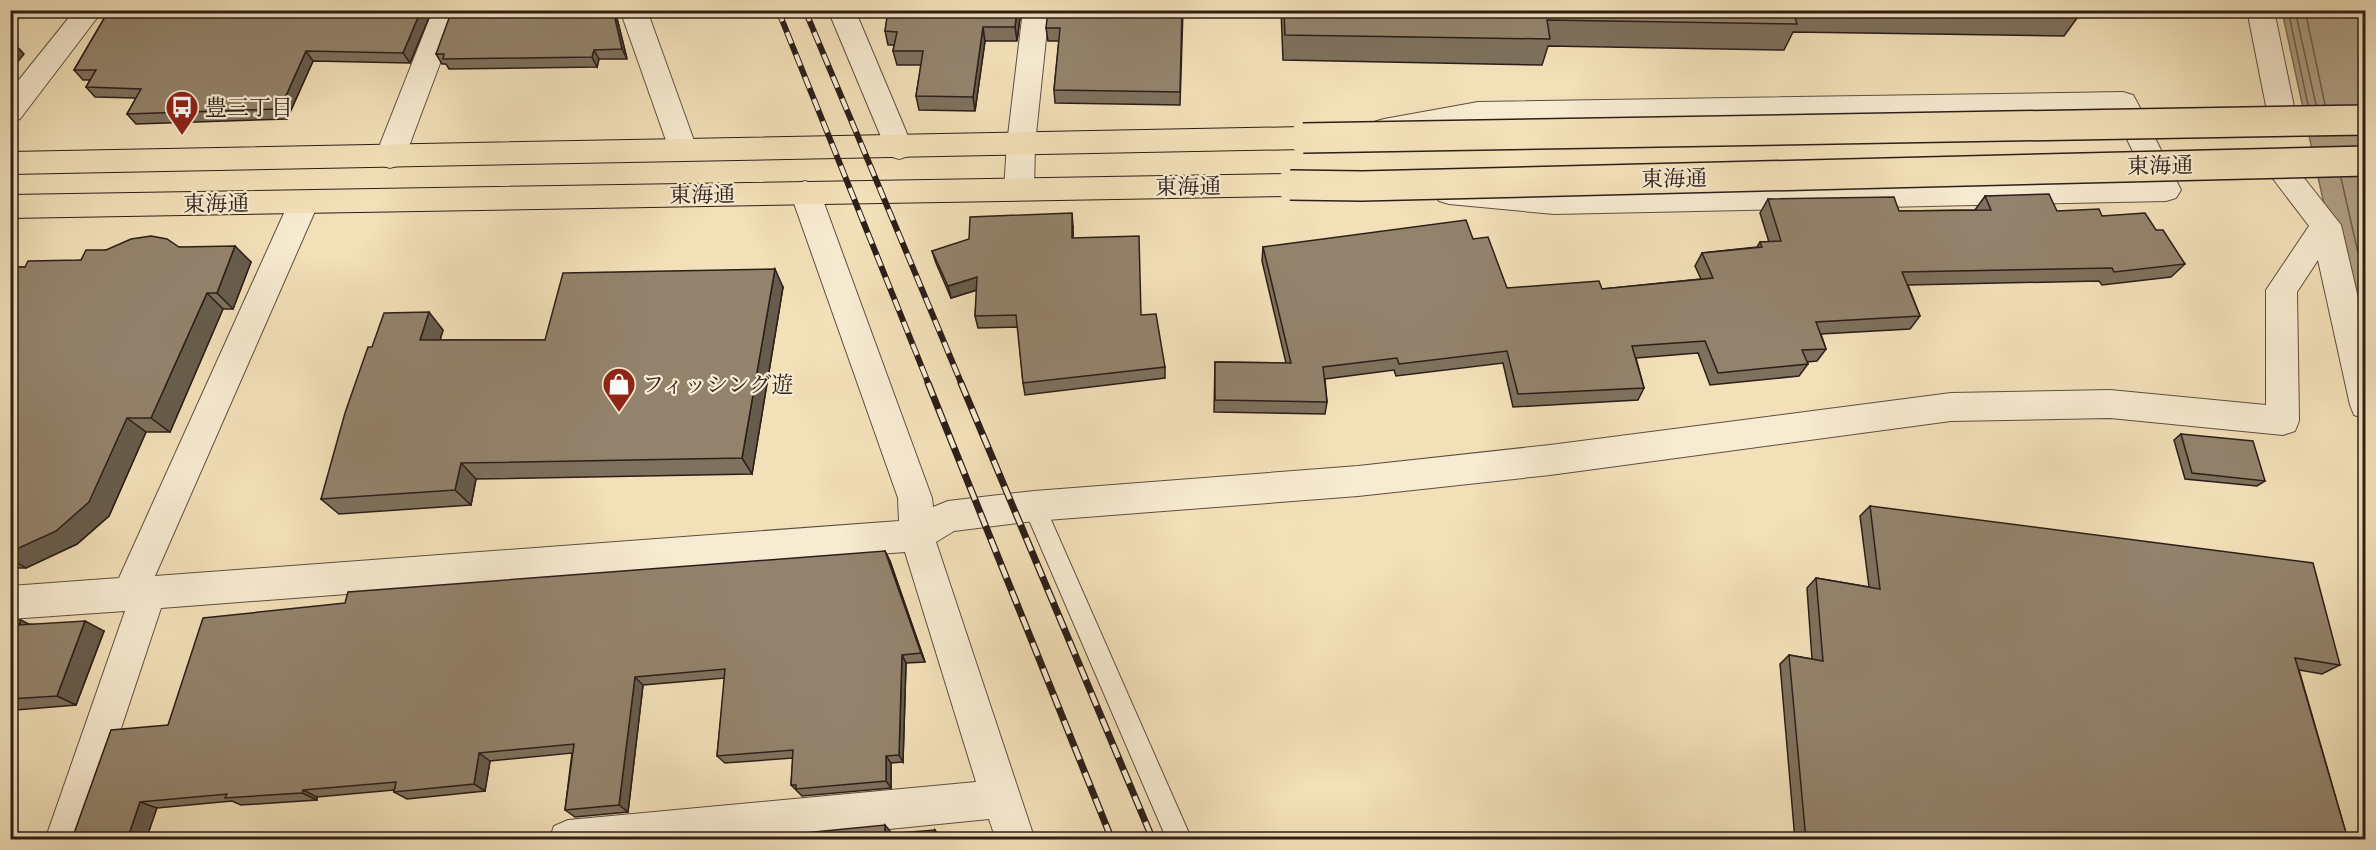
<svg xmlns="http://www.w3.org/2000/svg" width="2376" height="850" font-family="'IM FELL DW Pica','Noto Serif JP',serif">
<rect width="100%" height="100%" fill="#f2e0b8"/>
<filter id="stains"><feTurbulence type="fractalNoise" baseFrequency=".00333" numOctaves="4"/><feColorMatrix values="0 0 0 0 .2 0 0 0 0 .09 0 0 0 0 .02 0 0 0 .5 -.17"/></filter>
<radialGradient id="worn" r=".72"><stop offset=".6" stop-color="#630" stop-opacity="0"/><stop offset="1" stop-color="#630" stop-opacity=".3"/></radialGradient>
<path fill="#af9e82" stroke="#7b6b58" stroke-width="1.5" d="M 2282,11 L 2365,11 L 2365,393 Z"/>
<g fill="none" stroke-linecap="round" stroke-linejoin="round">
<g stroke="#6e5e4e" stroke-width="1.5">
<path d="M 2288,10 L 2308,105"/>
<path d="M 2295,10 L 2316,105"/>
<path d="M 2305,10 L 2325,105"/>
<path d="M 2341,178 L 2366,288"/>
</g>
<defs>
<path id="service" d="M 1034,496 L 1042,499 L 1045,506 L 1192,840 L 1167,840 L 1023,506 L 1026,499 Z"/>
<g id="minor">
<path d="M 75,10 L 103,10 L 20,119 L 10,122 L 10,91 Z"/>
<path d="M 433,10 L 460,10 L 405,157 L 400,165 L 390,168 L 380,165 L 375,157 Z"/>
<path d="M 620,10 L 647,10 L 697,149 L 693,157 L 683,160 L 673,157 L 669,149 Z"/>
<path d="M 828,10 L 855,10 L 913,148 L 909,156 L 899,159 L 889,156 Z"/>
<path d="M 1023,10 L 1049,10 L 1035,144 L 1034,189 L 1029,197 L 1019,200 L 1009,197 L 1004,189 L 1007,144 Z"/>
<path d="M 2247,10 L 2274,10 L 2297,121 L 2293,128 L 2283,132 L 2273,128 L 2269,121 Z"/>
<path d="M 2123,92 L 2133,95 L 2137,102 L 2181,190 L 2176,198 L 2166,201 L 1554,214 L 1449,204 L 1439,201 L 1434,193 L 1439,185 L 1449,182 L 1554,192 L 2146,179 L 2114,112 L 1478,122 L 1384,141 L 1374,138 L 1370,130 L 1374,122 L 1384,119 L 1478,102 Z"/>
<path d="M 2276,152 L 2286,155 L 2341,225 L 2366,332 L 2366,419 L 2354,415 L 2350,405 L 2318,260 L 2297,292 L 2299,421 L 2295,431 L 2283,435 L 2110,418 L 1951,421 L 1550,475 L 1358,496 L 1034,521 L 954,531 L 936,542 L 1035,840 L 996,840 L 989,819 L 779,840 L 549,840 L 554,826 L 568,820 L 976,782 L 905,552 L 161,608 L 84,840 L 45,840 L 125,611 L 10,619 L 10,586 L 119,578 L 289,202 L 294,194 L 304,191 L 314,194 L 319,202 L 155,576 L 899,521 L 898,498 L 790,192 L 795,184 L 805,181 L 815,184 L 820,192 L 932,498 L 933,507 L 948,501 L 1034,491 L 1358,466 L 1550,445 L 1951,393 L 2110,390 L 2266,405 L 2266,290 L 2309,226 L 2261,163 L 2266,155 Z"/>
</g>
<g id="primary">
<path d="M 1303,127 L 1313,130 L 1317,138 L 1313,146 L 1303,149 L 10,174 L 10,152 Z"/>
<path d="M 1290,174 L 1300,177 L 1305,185 L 1300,193 L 1290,196 L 10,218 L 10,195 Z"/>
</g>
</defs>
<use href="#service" stroke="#5e4e41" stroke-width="2"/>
<use href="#minor" stroke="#5e4e41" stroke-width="2"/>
<use href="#primary" stroke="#2c1e19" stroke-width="2"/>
<use href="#service" fill="#f7ebd1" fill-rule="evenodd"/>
<use href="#minor" fill="#f7ebd1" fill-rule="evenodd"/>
<use href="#primary" fill="#f2e0b8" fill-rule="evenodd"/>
<defs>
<g id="rail-far1">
<path d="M 778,10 L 929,385"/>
<path d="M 805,10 L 962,385"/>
</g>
<g id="rail">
<path d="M 928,383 L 1112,840"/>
<path d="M 961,383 L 1153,840"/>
</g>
</defs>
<use href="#rail-far1" stroke="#2c1e19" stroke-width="6"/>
<use href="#rail" stroke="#2c1e19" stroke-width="7"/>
<use href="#rail-far1" stroke="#f7ebd1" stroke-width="4" stroke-dasharray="12" stroke-linecap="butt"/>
<use href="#rail" stroke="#f7ebd1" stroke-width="4.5" stroke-dasharray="14" stroke-linecap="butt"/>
<defs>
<g id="primary-bridge">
<path d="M 1303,138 L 2366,120"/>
<path d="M 1290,185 L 1362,186 L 2366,161"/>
</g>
</defs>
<use href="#primary-bridge" stroke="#2c1e19" stroke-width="32" stroke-linecap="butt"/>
<use href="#primary-bridge" stroke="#f2e0b8" stroke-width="29"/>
</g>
<g fill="#7e715d" stroke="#2c1e19" stroke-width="1.5">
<path d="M 109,10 L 432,10 L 410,63 L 313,61 L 287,119 L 136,124 L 127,114 L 136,98 L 95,97 L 86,87 L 90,80 L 83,80 L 74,70 Z"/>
<path d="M 615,10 L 627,59 L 599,59 L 597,67 L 449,69 L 446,64 L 442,64 L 436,54 Z"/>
<path d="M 876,10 L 1021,10 L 1017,41 L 985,41 L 975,111 L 919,110 L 916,96 L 921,65 L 897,65 L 893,51 L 894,45 L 888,45 L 885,31 L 888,14 L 877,14 Z"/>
<path d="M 1183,10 L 1180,105 L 1055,103 L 1054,90 L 1059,41 L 1048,41 L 1046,28 Z"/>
<path d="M 1281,10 L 2083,10 L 2064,36 L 1793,32 L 1784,50 L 1548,46 L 1542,65 L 1283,60 Z"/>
<path d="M 1985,196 L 2057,211 L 2102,216 L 2156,230 L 2185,264 L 2171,277 L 2102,285 L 2099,281 L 1908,285 L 1920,316 L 1910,329 L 1821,334 L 1826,349 L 1817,361 L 1807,362 L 1808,364 L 1799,376 L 1710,385 L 1698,353 L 1636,358 L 1644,388 L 1638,400 L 1513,407 L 1503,363 L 1396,376 L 1394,370 L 1325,379 L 1327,402 L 1325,414 L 1214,412 L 1215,362 L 1286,363 L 1262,261 L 1263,247 L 1473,239 L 1507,288 L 1602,289 L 1701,279 L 1695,266 L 1702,253 L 1757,247 L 1760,242 L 1769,242 L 1760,213 L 1768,199 L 1899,211 L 1975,210 Z"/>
<path d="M 1073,226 L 1073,238 L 1141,315 L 1165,367 L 1165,378 L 1025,395 L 1023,383 L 1018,327 L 978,328 L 975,316 L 977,290 L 951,298 L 936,263 L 932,251 Z"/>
<path d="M 179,247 L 251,262 L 233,309 L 223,309 L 170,432 L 146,432 L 109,516 L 77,544 L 26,568 L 10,568 L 10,267 L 25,267 L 81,260 L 106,250 Z"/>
<path d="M 783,287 L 752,474 L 476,479 L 471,505 L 339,514 L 321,499 L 443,330 L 440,340 L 545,340 Z"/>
<path d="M 2181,434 L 2265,481 L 2257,486 L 2185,479 L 2174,440 Z"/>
<path d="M 1870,506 L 2340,665 L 2322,674 L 2299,670 L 2346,833 L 2357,840 L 1795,840 L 1780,664 L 1789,655 L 1812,659 L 1807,588 L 1816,578 L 1869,587 L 1860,516 Z"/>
<path d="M 885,551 L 890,561 L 925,662 L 906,663 L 903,762 L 891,763 L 891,788 L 802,796 L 791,785 L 793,758 L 725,763 L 717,756 L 725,678 L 643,685 L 628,812 L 575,817 L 565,810 L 572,753 L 490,761 L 485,791 L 407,799 L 394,792 L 394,790 L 317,797 L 317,800 L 241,805 L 232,801 L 157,808 L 72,839 L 168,725 Z"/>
<path d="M 10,620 L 29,624 L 104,631 L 76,705 L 16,710 L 10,725 Z"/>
</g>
<g fill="#675c4c" stroke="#2c1e19" stroke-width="1.5">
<path d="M 421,10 L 432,10 L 410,63 L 403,53 Z"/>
<path d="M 613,10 L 615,10 L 627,59 L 622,49 Z"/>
<path d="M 1017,10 L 1021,10 L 1017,41 L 1015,27 Z"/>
<path d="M 983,27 L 985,41 L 975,111 L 973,97 Z"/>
<path d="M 11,40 L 24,54 L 10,71 Z"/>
<path d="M 594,50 L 599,59 L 597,67 L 592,57 Z"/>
<path d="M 306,51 L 313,61 L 287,119 L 280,109 Z"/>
<path d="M 1072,213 L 1073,226 L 1073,250 L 1072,238 Z"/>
<path d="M 235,246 L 251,262 L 233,309 L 217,293 Z"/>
<path d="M 775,269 L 783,287 L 752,474 L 742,458 Z"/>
<path d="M 977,277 L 980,289 L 951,298 L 948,286 Z"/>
<path d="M 207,293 L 223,309 L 170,432 L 151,418 Z"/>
<path d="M 429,312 L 443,330 L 435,357 L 420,340 Z"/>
<path d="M 127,418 L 146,432 L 109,516 L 77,544 L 26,568 L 10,559 L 10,552 Z"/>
<path d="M 461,463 L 476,479 L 471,505 L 455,490 Z"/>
<path d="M 885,551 L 890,561 L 925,662 L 921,653 Z"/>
<path d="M 21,620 L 40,630 L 19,625 Z"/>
<path d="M 85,621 L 104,631 L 76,705 L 57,696 Z"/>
<path d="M 902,655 L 906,663 L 903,762 L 899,755 Z"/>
<path d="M 635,677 L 643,685 L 628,812 L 619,805 Z"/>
<path d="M 10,707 L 16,710 L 10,725 Z"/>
<path d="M 479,753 L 490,761 L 485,791 L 474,784 Z"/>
<path d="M 886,756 L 891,763 L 891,788 L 886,781 Z"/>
<path d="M 303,790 L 317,797 L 317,800 L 302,793 Z"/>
<path d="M 140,802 L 157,808 L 146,840 L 127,840 Z"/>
<path d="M 885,825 L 890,831 L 889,840 L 885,834 Z"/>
<path d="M 935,830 L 939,836 L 939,840 L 935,840 Z"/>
</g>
<g fill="#93836c" stroke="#2c1e19" stroke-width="1.5">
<path d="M 109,10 L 421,10 L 403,53 L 306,51 L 280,109 L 127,114 L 141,89 L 86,87 L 96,70 L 74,70 Z"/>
<path d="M 452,10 L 613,10 L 622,49 L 594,50 L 592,57 L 443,59 L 444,54 L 436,54 Z"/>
<path d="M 888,10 L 1017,10 L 1015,27 L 983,27 L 973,97 L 916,96 L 923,51 L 893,51 L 897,32 L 885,31 Z"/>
<path d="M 1048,10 L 1182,10 L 1180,92 L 1054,90 L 1060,28 L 1046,28 Z"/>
<path d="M 1284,10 L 1793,10 L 1797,24 L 1547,20 L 1550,39 L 1285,35 Z"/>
<path d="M 2049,194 L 2057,211 L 2099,209 L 2102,216 L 2145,213 L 2156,230 L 2163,230 L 2185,264 L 2114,272 L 2112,268 L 1902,272 L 1920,316 L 1816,322 L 1826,349 L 1802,350 L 1808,364 L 1718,373 L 1705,341 L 1632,346 L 1644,388 L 1518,394 L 1507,351 L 1399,364 L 1397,358 L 1323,367 L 1327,402 L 1215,400 L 1215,362 L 1291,363 L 1263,247 L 1466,220 L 1473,239 L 1488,237 L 1507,288 L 1599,281 L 1602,289 L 1713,278 L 1702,253 L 1762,247 L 1760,242 L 1781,241 L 1768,199 L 1894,197 L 1899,211 L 1991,210 L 1985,196 Z"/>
<path d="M 1072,213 L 1072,238 L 1139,236 L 1141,315 L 1156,314 L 1165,367 L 1023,383 L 1016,315 L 975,316 L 977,277 L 948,286 L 932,251 L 969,239 L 970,217 Z"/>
<path d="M 151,236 L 167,239 L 179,247 L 235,246 L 217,293 L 207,293 L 151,418 L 127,418 L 89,502 L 56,531 L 10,552 L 10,267 L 25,267 L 28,261 L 81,260 L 86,250 L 106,250 L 131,239 Z"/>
<path d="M 775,269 L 742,458 L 461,463 L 455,490 L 321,499 L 345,413 L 368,347 L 372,347 L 384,313 L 429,312 L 420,340 L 545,340 L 563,273 Z"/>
<path d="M 2181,434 L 2253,441 L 2265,481 L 2192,473 Z"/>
<path d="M 1870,506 L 2313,563 L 2340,665 L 2295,658 L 2346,833 L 2355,834 L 2357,840 L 1806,840 L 1789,655 L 1823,661 L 1816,578 L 1880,589 Z"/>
<path d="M 885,551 L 921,653 L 902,655 L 899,755 L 886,756 L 886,781 L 796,789 L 796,785 L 791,785 L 793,750 L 717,756 L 725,669 L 635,677 L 619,805 L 565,810 L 574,744 L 479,753 L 474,784 L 394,792 L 396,782 L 303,790 L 302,793 L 225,798 L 227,794 L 140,802 L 127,840 L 72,839 L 111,730 L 168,725 L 203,618 L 345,603 L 348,592 Z"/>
<path d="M 10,620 L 21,620 L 19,625 L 85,621 L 57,696 L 10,699 Z"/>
<path d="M 885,825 L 885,834 L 935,830 L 935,840 L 794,840 L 794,834 Z"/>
<path d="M 561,836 L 616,836 L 615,840 L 561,840 Z"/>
</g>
<defs>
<symbol id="bus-pin" viewBox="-11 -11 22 30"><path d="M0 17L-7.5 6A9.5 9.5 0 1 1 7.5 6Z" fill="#8f2418" stroke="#f7ebd1"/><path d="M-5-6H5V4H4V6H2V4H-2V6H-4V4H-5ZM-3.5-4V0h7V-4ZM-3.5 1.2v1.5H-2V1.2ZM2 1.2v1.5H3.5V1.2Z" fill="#fff"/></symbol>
<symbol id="shop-pin" viewBox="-11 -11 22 30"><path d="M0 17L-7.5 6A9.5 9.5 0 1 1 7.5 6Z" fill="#8f2418" stroke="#f7ebd1"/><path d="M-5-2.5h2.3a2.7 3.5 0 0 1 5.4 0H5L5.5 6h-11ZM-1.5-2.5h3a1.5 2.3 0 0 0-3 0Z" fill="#fff"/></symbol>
</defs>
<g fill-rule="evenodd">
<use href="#bus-pin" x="163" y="88" width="38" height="52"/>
<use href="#shop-pin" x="600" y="365" width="38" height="52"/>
</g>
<g text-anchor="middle" stroke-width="4.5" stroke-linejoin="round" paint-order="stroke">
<g font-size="22" fill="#2c1e19" stroke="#f7ebd1" text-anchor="start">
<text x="205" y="115">豊三丁目</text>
<text x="642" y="392">フィッシング遊</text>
</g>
<g font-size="22" fill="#2c1e19" stroke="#f7ebd1">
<text transform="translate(2160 165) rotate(-1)" y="8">東海通</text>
<text transform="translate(1674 178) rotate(-1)" y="8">東海通</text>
<text transform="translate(1188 186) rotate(-1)" y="8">東海通</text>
<text transform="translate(702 194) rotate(-1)" y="8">東海通</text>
<text transform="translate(216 203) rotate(-1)" y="8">東海通</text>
</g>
</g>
<rect width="2376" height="850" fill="none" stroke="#f2e0b8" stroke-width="36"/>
<rect x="12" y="12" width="2352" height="826" fill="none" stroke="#2c1e19" stroke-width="3"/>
<rect x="18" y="18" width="2340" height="814" fill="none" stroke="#2c1e19" stroke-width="1.5"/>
<rect width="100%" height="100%" filter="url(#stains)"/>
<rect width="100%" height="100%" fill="url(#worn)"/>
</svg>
